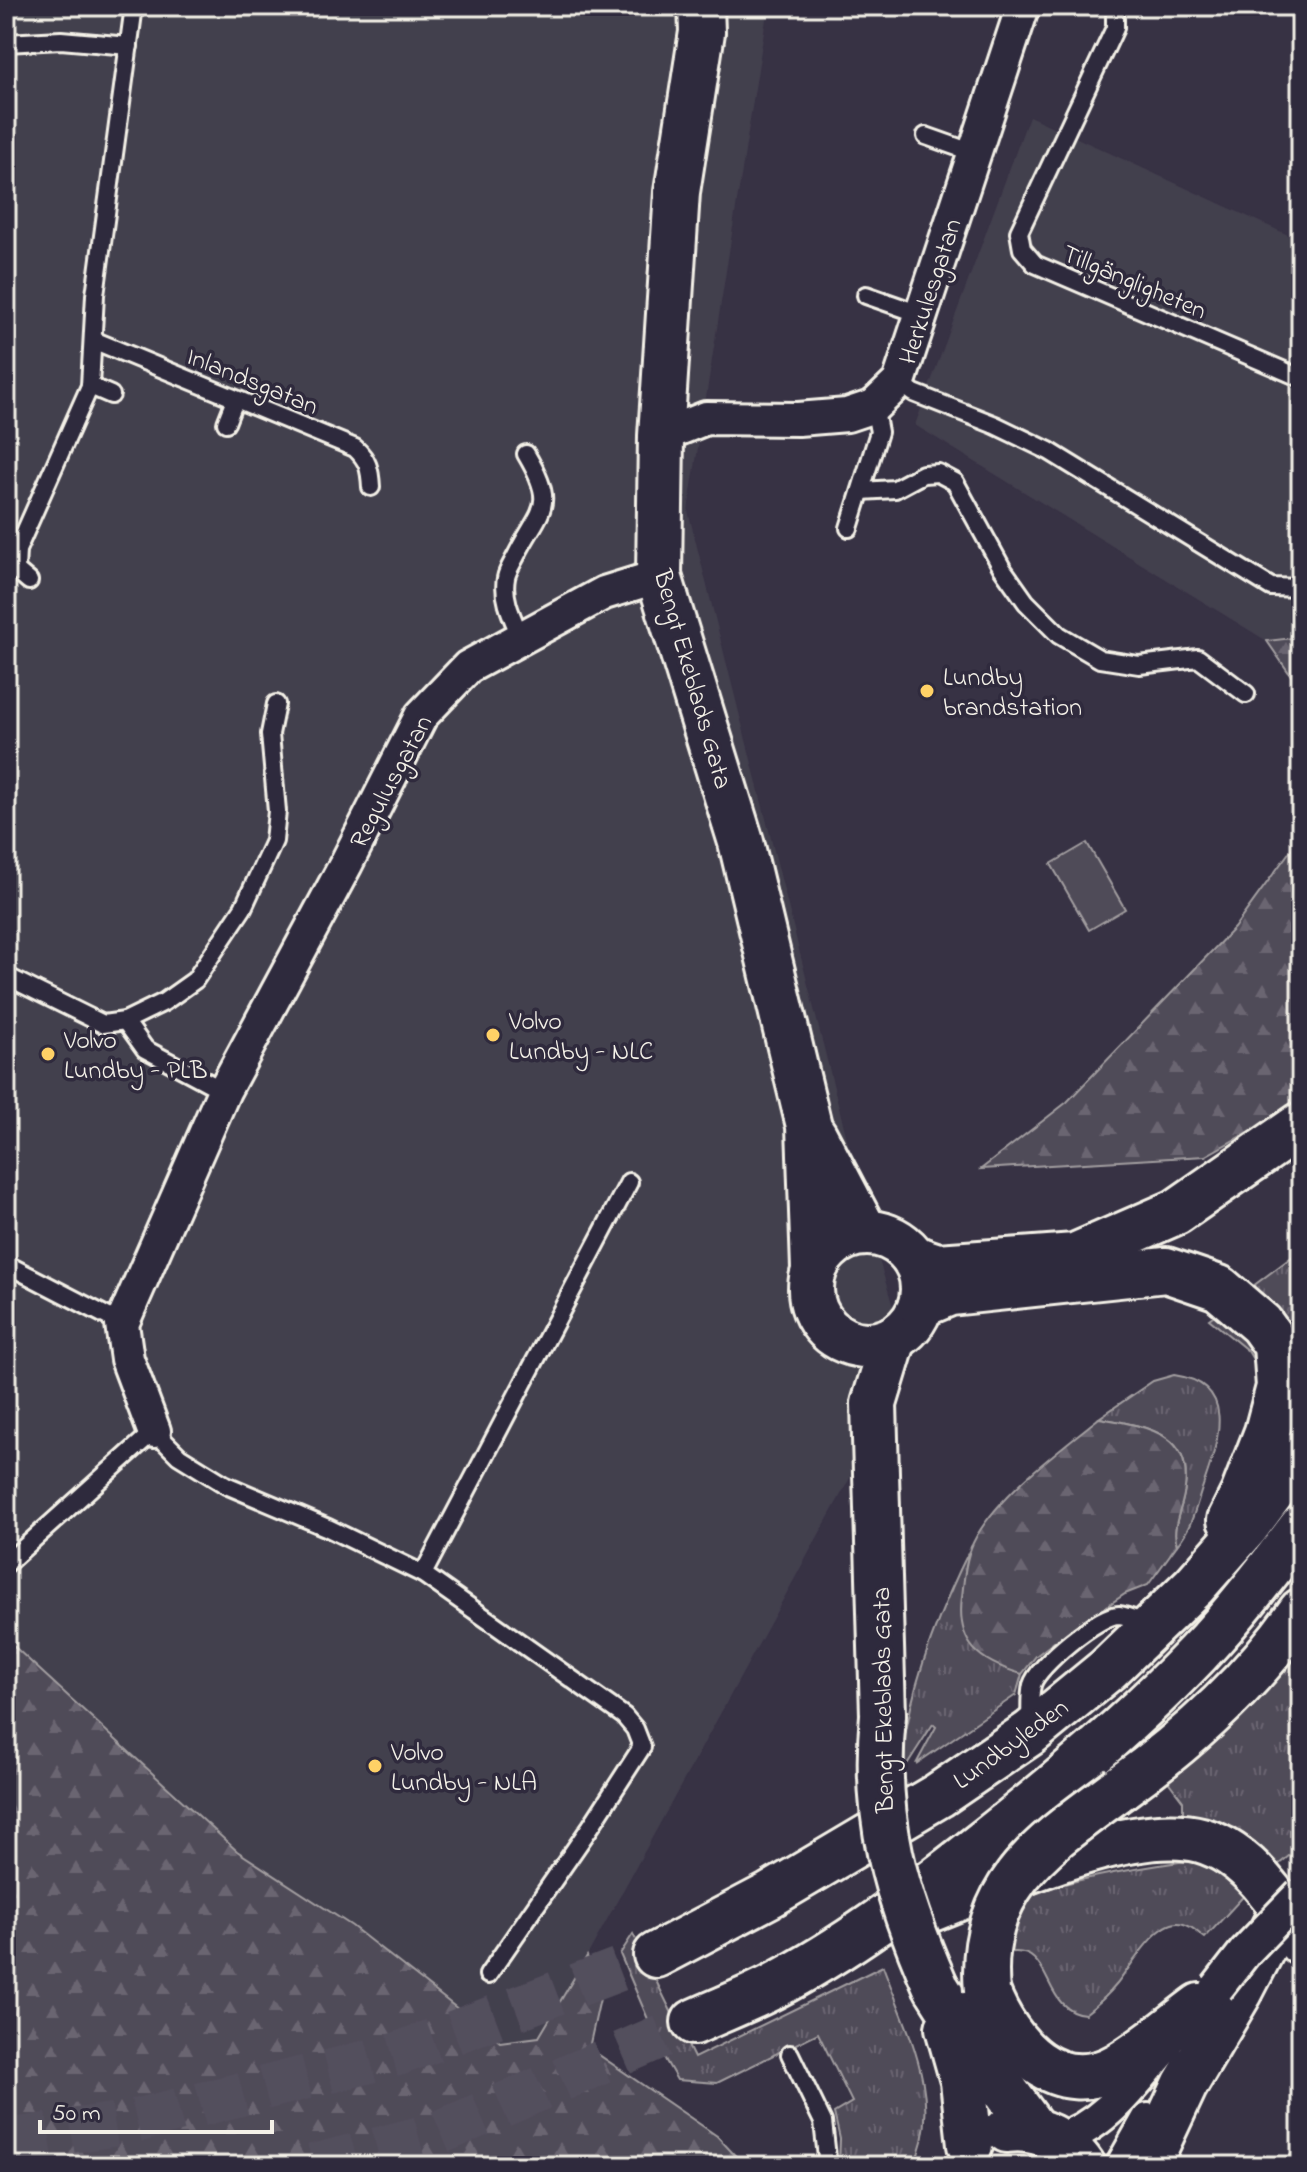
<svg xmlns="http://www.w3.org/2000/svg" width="1307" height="2172" font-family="'Indie Flower',sans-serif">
<defs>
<pattern id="grass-tufts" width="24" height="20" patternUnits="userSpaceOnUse" patternTransform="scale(2)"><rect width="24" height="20" fill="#504b59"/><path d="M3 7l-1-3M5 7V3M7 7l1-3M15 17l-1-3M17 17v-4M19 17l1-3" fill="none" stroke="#6a6571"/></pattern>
<pattern id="forest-firs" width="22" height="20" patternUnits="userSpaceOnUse" patternTransform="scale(2)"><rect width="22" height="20" fill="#504b59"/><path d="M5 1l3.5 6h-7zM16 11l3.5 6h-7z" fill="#6a6571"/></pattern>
</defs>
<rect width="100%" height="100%" fill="#373244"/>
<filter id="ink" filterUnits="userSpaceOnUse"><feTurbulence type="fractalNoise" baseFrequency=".0125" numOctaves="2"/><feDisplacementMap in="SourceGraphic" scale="16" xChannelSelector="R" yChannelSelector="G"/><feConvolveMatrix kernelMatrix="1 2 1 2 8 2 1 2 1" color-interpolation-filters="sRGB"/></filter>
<g filter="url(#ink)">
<g fill="#433f4e">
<path d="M 6,6 L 768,6 L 688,511 L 870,1230 L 911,1367 L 587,1956 L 539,2037 L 500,2042 L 352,1926 L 237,1851 L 6,1639 Z"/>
<path d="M 1029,116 L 1301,241 L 1301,637 L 1267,641 L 915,425 Z"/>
</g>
<g fill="url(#grass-tufts)" stroke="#a29ea0" stroke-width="2">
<path d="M 1301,1250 L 1301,1397 L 1265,1458 L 1261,1373 L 1248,1351 L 1209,1319 Z"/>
<path d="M 1174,1375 C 1239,1384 1218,1442 1204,1483 C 1196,1505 1193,1526 1177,1545 C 1172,1531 1178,1517 1182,1503 C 1200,1435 1153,1427 1099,1418 L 1153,1381 Z"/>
<path d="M 972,1545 L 967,1561 L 1001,1666 L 1022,1674 L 1016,1695 L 916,1764 L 936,1727 L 933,1724 L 904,1769 C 901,1756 904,1740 907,1726 C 919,1662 943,1603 972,1545 Z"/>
<path d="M 1296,1654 L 1299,1656 L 1301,1665 L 1296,1694 L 1295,1734 L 1301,1763 L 1301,1846 L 1278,1865 L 1250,1842 L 1183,1817 L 1183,1801 L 1167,1780 L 1167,1775 Z"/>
<path d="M 1179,1862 L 1206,1862 L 1251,1888 L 1205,1938 C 1197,1932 1188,1923 1178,1923 C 1155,1923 1130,1968 1117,1984 C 1108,1995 1097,2005 1085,2014 C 1040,2011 1055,1943 1007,1953 C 1007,1943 1017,1909 1024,1901 C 1040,1883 1152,1866 1179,1862 Z"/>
<path d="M 633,1934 L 694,2058 L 883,1966 C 906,2029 946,2100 913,2166 L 839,2166 L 840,2139 L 834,2113 L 852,2102 L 818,2033 L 717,2083 L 677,2080 L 666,2061 L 620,1954 Z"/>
</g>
<g fill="url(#forest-firs)" stroke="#a29ea0" stroke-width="2">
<path d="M 1301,637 L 1301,690 L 1267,641 Z"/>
<path d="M 1301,836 L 1301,1090 L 1295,1106 L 1205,1156 L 981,1169 L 1067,1102 L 1234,928 Z"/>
<path d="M 1099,1418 C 1152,1427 1200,1435 1182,1503 C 1178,1517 1172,1531 1177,1545 L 1148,1585 L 1125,1594 L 1058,1639 L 1036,1656 L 1022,1674 C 979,1662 956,1644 962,1597 C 964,1580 965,1560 973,1543 C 994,1498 1060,1449 1099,1418 Z"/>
<path d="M 6,1639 L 237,1851 L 352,1926 L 500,2042 L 539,2037 L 587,1956 L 601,1994 L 589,2048 L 717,2136 L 745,2166 L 6,2166 Z"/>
</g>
<path fill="#504b59" stroke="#a29ea0" stroke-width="2" d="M 1087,843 L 1125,909 L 1089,930 L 1051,864 Z"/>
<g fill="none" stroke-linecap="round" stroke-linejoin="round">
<g stroke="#534f5d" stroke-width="44" stroke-dasharray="44 22" stroke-linecap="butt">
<path d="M 6,2141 L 131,2122 L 398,2054 L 656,1955"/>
<path d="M 313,2166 L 436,2134 L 694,2022"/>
</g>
<defs>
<g id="lane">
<path d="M 1115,6 L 1115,28 L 1019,232 L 1022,249 L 1035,264 L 1301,378"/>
<path d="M 6,43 L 61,40 L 129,46"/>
<path d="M 926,136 L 974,153"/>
<path d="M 866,295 L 920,314"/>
<path d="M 93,340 L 355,448 C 368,460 370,469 371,487"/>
<path d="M 899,382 L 914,393 L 995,425 L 1049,451 L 1271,587 L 1301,588"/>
<path d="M 90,386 L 111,395"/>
<path d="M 226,423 L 235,400"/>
<path d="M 861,491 L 895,489 L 923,474 L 938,473 L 955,482 L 1002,568 L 1026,602 L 1059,635 L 1100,659 L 1139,665 L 1198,658 L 1246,694"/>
<path d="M 849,528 L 879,432 L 874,406"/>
<path d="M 29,581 L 16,570 L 17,550 L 90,386 L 95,295 L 134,6"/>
<path d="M 521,638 C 513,619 502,599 506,578 C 507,571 513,562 516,556 C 540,508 558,508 526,454"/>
<path d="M 6,976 L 103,1024 L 125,1021 L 164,1002 L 195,980 L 243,908 L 274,841 L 277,811 L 270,734 L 276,704"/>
<path d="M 125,1021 L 145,1049 L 224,1091"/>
<path d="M 6,1264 L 122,1324"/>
<path d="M 6,1564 L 154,1431 L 179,1456 L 226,1485 L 328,1528 L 423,1574 L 624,1716 L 635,1729 L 642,1747 L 591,1826 L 488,1975"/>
<path d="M 423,1574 L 629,1182"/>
<path d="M 1030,1723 C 1031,1712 1029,1697 1032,1685 C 1037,1666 1100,1614 1119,1615 C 1129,1616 1140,1622 1149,1625"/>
<path d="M 790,2054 L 823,2122 L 828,2166"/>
</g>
<g id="street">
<path d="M 661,436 L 706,418 L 798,419 L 847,415 L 874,406 L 899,382 L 1023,6"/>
<path d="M 154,1431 L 127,1359 L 122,1324 L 224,1091 L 346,864 L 421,716 L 468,667 L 604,593 L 659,576"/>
<path d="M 1057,2140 C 1104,2127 1134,2083 1165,2047"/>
<path d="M 1122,2166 L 1148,2120"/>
</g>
<g id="secondary">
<path d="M 701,6 L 702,32 L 677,192 L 661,436 L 659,576 L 741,842 L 809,1126 L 814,1269"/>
<path d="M 814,1135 L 865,1232"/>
<circle cx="867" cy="1289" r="56"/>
<path d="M 883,1715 L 874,1404 L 894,1338"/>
<path d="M 936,1987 L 979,2055 L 1035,2131"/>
<path d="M 948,2028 L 963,2081 L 970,2145"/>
<path d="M 1007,2130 C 1039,2126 1065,2140 1083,2166"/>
<path d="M 1147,2166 L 1185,2085 L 1240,1992 L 1279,1917"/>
</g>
<g id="highway">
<path d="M 914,1258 L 938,1266 L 1075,1256 L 1176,1212 L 1301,1125"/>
<path d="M 921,1305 L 950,1293 L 1166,1270 L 1219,1288 L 1261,1324 L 1276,1345 L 1279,1387 L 1267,1432 L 1243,1494 L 1230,1520"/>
<path d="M 1120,1788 C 1189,1739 1252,1681 1301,1611"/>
<path d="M 908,1918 C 982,1891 1126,1820 1201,1840 C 1247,1853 1282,1902 1301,1943"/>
<path d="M 656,1955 L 770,1895 L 939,1795 L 1030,1733 L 1108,1669 L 1194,1586 L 1246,1527 L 1301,1453"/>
<path d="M 987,1991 C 1008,2046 1057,2101 1119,2065 C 1148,2048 1174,2025 1200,2006"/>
<path d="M 694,2022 C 720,2010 747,2000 772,1987 C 845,1949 913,1898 978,1847 C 1055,1787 1129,1725 1197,1654 C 1234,1615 1268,1571 1301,1528"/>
</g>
</defs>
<use href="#lane" stroke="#f4f1e8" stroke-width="22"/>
<use href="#street" stroke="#f4f1e8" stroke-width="38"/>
<use href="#secondary" stroke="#f4f1e8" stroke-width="50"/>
<use href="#highway" stroke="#f4f1e8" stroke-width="50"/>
<use href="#lane" stroke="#2f2a3d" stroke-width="16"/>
<use href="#street" stroke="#2f2a3d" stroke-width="32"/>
<use href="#secondary" stroke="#2f2a3d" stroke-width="44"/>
<use href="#highway" stroke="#2f2a3d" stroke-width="44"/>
<defs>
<path id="street-bridge" d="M 1217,1988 L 1245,1952 L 1301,1894"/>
<path id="secondary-bridge" d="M 883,1715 C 873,1818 895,1894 936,1987"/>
<path id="highway-bridge" d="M 987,1991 C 977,1886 1044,1844 1120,1788"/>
</defs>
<use href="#street-bridge" stroke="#f4f1e8" stroke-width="38" stroke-linecap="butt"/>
<use href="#secondary-bridge" stroke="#f4f1e8" stroke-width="50" stroke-linecap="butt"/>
<use href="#highway-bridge" stroke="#f4f1e8" stroke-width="50" stroke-linecap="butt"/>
<use href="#street-bridge" stroke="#2f2a3d" stroke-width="32"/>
<use href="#secondary-bridge" stroke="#2f2a3d" stroke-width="44"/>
<use href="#highway-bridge" stroke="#2f2a3d" stroke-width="44"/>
</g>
</g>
<g fill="#ffd166" stroke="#2f2a3d" stroke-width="3">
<circle cx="927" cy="691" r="8"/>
<circle cx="493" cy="1035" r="8"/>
<circle cx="48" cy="1054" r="8"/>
<circle cx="375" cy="1766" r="8"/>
</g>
<g text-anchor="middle" stroke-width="7" stroke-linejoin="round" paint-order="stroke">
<g font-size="26" fill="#f4f1e8" stroke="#2f2a3d">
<text transform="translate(1135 281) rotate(23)" y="9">Tillgängligheten</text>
<text transform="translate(929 291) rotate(-72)" y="9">Herkulesgatan</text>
<text transform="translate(253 380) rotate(22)" y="9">Inlandsgatan</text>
<text transform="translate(694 679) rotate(74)" y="9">Bengt Ekeblads Gata</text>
<text transform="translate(390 781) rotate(-62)" y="9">Regulusgatan</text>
<text transform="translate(882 1700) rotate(-91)" y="9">Bengt Ekeblads Gata</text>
<text transform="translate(1010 1743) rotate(-36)" y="9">Lundbyleden</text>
</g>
<g font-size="26" fill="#f4f1e8" stroke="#2f2a3d" text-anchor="start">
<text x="943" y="685">Lundby<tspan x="943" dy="30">brandstation</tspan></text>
<text x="509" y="1029">Volvo<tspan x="509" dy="30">Lundby - NLC</tspan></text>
<text x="64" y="1048">Volvo<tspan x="64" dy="30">Lundby - PLB</tspan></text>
<text x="391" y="1760">Volvo<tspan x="391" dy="30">Lundby - NLA</tspan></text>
</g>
</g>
<rect width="1307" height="2172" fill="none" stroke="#2f2a3d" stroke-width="32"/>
<rect x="16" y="16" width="1275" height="2140" fill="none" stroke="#f4f1e8" stroke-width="3" filter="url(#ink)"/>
<path d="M40 2120v12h232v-12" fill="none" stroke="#f4f1e8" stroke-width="4"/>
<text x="52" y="2120" font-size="24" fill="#f4f1e8" stroke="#2f2a3d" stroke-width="6" paint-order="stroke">50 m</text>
</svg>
